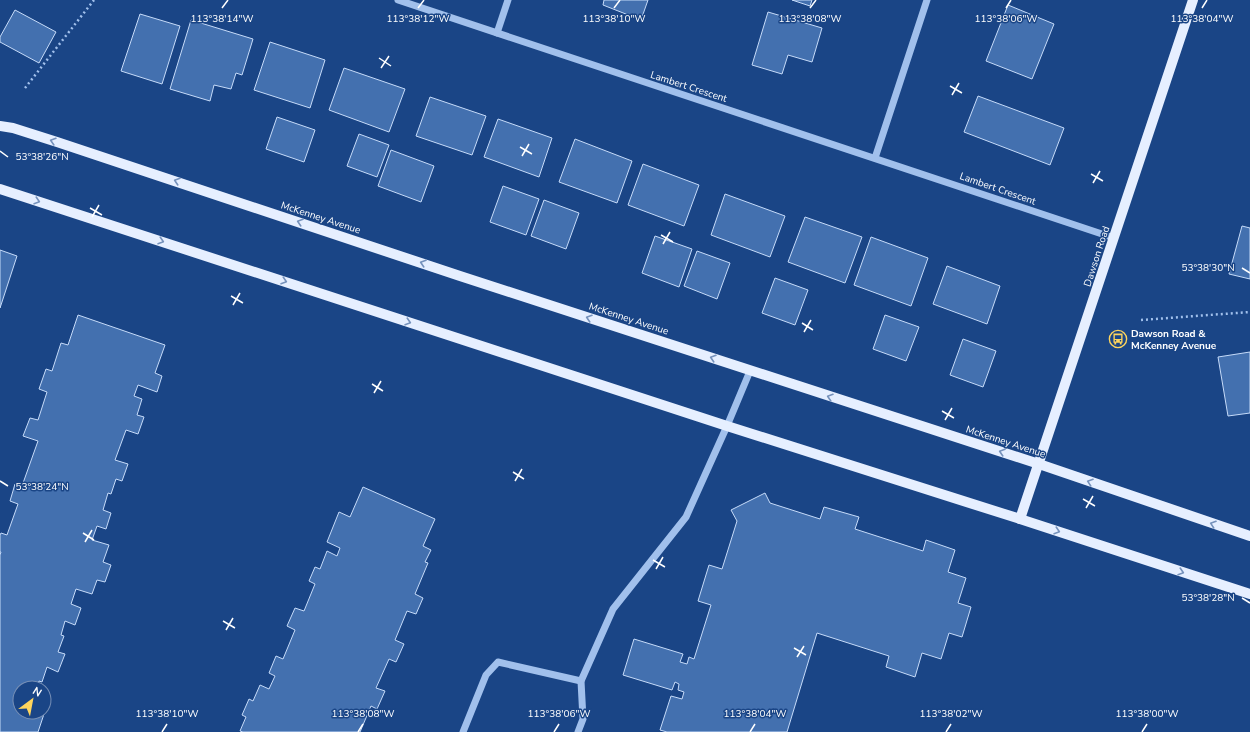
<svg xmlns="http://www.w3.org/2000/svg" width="1250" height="732" font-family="'Nunito Sans',sans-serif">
<rect width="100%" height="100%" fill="#1a4586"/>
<g fill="#4370af" stroke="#c6dbf9">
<path d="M 604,0 L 648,0 L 641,20 L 603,5 Z"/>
<path d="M 792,0 L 812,0 L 810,6 Z"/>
<path d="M 1008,5 L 1054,24 L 1032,79 L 986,61 Z"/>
<path d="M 15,10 L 56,32 L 39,63 L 0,42 L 0,37 Z"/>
<path d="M 768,12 L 822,28 L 812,62 L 788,55 L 782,74 L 752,65 Z"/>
<path d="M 140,14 L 180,26 L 162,84 L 121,71 Z"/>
<path d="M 191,20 L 253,39 L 242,75 L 236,73 L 231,89 L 214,85 L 210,101 L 170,89 Z"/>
<path d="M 270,42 L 325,60 L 310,108 L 254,90 Z"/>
<path d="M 344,68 L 405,89 L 389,132 L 329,110 Z"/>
<path d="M 978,96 L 1064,128 L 1050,165 L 964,132 Z"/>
<path d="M 430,97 L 486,116 L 472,155 L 416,136 Z"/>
<path d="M 277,117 L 315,130 L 304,162 L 266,149 Z"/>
<path d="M 498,119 L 552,138 L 539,177 L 484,157 Z"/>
<path d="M 359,134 L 389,145 L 377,177 L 347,166 Z"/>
<path d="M 575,139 L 632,161 L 617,203 L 559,182 Z"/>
<path d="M 391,150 L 434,166 L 421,202 L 378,186 Z"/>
<path d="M 643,164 L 699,185 L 684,226 L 628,205 Z"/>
<path d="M 503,186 L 539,199 L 526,235 L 490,222 Z"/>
<path d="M 725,194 L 785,216 L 770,257 L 711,235 Z"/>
<path d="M 544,200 L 579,213 L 566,249 L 531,236 Z"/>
<path d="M 805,217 L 862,237 L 845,283 L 788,262 Z"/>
<path d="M 1242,226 L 1250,228 L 1250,279 L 1229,274 Z"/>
<path d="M 655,236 L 692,249 L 679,287 L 642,273 Z"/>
<path d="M 871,237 L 928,258 L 911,306 L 854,285 Z"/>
<path d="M 0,250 L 17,256 L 0,308 Z"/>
<path d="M 697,251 L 730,263 L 717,299 L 684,286 Z"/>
<path d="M 947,266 L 1000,286 L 987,324 L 933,304 Z"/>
<path d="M 775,278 L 808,290 L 795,325 L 762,313 Z"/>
<path d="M 78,315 L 165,345 L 155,373 L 162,376 L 157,392 L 138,385 L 134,396 L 142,399 L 137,415 L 144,417 L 138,434 L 126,430 L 115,460 L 128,464 L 122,481 L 116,479 L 111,494 L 108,493 L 103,510 L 111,513 L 106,529 L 97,526 L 92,540 L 109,545 L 103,562 L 111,565 L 105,582 L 97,580 L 92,594 L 76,589 L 71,604 L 81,608 L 75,625 L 65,621 L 61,635 L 64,636 L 58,652 L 65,654 L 58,672 L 47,667 L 42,682 L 39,681 L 36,688 L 20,688 L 20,712 L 44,712 L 44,694 L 50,696 L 38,732 L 0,732 L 0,555 L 1,552 L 0,552 L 0,535 L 1,533 L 7,535 L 18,504 L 10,501 L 15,484 L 22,486 L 38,441 L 23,436 L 30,418 L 38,420 L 47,392 L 39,389 L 46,369 L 52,371 L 61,343 L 68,345 Z"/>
<path d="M 885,315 L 919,327 L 906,361 L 873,349 Z"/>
<path d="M 963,339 L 996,351 L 983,387 L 950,375 Z"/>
<path d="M 1250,352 L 1250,413 L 1228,416 L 1218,357 Z"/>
<path d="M 363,487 L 435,519 L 423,546 L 431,550 L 425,562 L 428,563 L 415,594 L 423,598 L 416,614 L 407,611 L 395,640 L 404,644 L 396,662 L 389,659 L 376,688 L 385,691 L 377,709 L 371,706 L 360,732 L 243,732 L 240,731 L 246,717 L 242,715 L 249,699 L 253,701 L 260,685 L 269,689 L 275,676 L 269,673 L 276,656 L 283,659 L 295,630 L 287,626 L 295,608 L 304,611 L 315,584 L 309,581 L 315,567 L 320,569 L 327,551 L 337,556 L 340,548 L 327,542 L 339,512 L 350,517 Z"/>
<path d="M 765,493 L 770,503 L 820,519 L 824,507 L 859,517 L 855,529 L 923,551 L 926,540 L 955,550 L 948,572 L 966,578 L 958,603 L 971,607 L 962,637 L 949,633 L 941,659 L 922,653 L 915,677 L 886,667 L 889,656 L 817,633 L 787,732 L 667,732 L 660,730 L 671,696 L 682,699 L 684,692 L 678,690 L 679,684 L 675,682 L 672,690 L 623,675 L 634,639 L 683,654 L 680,662 L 687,664 L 689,657 L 694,659 L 711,605 L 698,601 L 709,565 L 722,569 L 737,521 L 731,510 Z"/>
</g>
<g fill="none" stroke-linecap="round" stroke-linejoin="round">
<g stroke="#a1c0ec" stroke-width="2.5" stroke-dasharray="2 3" stroke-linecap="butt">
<path d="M 25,88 L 94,0"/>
<path d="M 1141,320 L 1250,312"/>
</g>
<g stroke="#a1c0ec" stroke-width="7">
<path d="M 398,0 L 1114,238"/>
<path d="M 497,33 L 508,0"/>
<path d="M 875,158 L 927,0"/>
<path d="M 463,732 L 486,675 L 498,662 L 581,681"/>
<path d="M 578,732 L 583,719 L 581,681 L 613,609 L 686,517 L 727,426 L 750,371"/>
</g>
<g stroke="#e6efff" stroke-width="10">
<path d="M 0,126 L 13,128 L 57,142 L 460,276 L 1039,464 L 1250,536"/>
<path d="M 0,189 L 727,426 L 1020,519 L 1250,594"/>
<path d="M 1020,519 L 1193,0"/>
</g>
</g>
<defs><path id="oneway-chevron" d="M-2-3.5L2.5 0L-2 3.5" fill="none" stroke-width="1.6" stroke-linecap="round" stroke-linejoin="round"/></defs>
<g stroke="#7692bc">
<use href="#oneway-chevron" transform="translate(53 141) rotate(-163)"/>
<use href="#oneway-chevron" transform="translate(177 181) rotate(-162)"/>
<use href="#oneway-chevron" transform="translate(37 201) rotate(18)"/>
<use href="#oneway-chevron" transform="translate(300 222) rotate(-162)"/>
<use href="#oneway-chevron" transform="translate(161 241) rotate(18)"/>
<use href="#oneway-chevron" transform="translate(423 263) rotate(-162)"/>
<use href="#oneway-chevron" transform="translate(284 281) rotate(18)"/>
<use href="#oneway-chevron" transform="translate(589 318) rotate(-162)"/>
<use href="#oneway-chevron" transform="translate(408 322) rotate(18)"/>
<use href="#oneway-chevron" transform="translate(713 358) rotate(-162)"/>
<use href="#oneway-chevron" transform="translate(830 397) rotate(-162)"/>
<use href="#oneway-chevron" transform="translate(1002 452) rotate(-162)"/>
<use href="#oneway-chevron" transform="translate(1090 482) rotate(-161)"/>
<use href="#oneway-chevron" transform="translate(1213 524) rotate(-161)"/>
<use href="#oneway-chevron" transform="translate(1057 531) rotate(18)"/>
<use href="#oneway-chevron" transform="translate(1181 572) rotate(18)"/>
</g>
<path fill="none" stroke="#fff" stroke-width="1.5" d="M 222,8 L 228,0M 418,8 L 424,0M 614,8 L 620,0M 810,8 L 816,0M 1006,8 L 1011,0M 1202,8 L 1207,0M 379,58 L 391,66M 381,68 L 389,56M 950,86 L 962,93M 952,95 L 959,83M 520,147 L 532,154M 0,151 L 8,157M 522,156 L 529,144M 1091,174 L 1103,181M 1093,183 L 1100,171M 90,208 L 102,215M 92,217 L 99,205M 661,235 L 673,242M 663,244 L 670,232M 1242,268 L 1250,273M 231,296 L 243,303M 233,305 L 240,293M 802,323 L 813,330M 804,332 L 811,320M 372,384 L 383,391M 374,393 L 381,381M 942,411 L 954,418M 945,420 L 952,408M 513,472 L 524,479M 0,481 L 8,486M 515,481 L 522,469M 1083,499 L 1095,506M 1086,508 L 1093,496M 83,533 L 94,540M 85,542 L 92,530M 653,560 L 665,567M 656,569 L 663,557M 1242,598 L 1250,603M 223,621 L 235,628M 226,630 L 233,618M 794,648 L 806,655M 797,657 L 804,646M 162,732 L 167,724M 358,732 L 363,724M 554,732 L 559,724M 750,732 L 755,724M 946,732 L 951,724M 1142,732 L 1147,724"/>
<defs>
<symbol id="bus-ring" viewBox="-11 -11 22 22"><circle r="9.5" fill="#1a4586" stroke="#fed55d" stroke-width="1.5"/><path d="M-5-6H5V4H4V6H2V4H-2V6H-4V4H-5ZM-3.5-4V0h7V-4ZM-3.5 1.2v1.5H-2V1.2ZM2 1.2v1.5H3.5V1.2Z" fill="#fed55d"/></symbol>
</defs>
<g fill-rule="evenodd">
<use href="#bus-ring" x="1108" y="329" width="20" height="20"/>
</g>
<g text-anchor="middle" stroke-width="3" stroke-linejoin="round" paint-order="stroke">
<g font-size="10" fill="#fff" stroke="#1a4586">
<text transform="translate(689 86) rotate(18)" y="4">Lambert Crescent</text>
<text transform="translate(998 188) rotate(19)" y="4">Lambert Crescent</text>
<text transform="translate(321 217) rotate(18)" y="4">McKenney Avenue</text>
<text transform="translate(1096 256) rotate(-72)" y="4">Dawson Road</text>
<text transform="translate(629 318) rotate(18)" y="4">McKenney Avenue</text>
<text transform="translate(1006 441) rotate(18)" y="4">McKenney Avenue</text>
</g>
<g font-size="10" font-weight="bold" fill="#fff" stroke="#1a4586" text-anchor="start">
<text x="1131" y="337">Dawson Road &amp;<tspan x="1131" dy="12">McKenney Avenue</tspan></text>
</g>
</g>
<g font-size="10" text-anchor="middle" fill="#fff" stroke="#1a4586" stroke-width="3" stroke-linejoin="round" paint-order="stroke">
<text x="222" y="22">113°38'14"W</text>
<text x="418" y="22">113°38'12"W</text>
<text x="614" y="22">113°38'10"W</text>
<text x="810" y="22">113°38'08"W</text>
<text x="1006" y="22">113°38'06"W</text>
<text x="1202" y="22">113°38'04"W</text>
<text x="42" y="160">53°38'26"N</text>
<text x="1208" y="271">53°38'30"N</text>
<text x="42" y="490">53°38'24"N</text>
<text x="1208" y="601">53°38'28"N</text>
<text x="167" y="717">113°38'10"W</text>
<text x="363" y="717">113°38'08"W</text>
<text x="559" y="717">113°38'06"W</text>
<text x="755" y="717">113°38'04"W</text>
<text x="951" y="717">113°38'02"W</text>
<text x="1147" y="717">113°38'00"W</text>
</g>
<g transform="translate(32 700) rotate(32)"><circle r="19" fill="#1a4586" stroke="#768fb6"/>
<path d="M0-3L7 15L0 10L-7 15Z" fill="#fed55d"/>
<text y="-6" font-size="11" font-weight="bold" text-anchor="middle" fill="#ffffff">N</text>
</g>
</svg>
